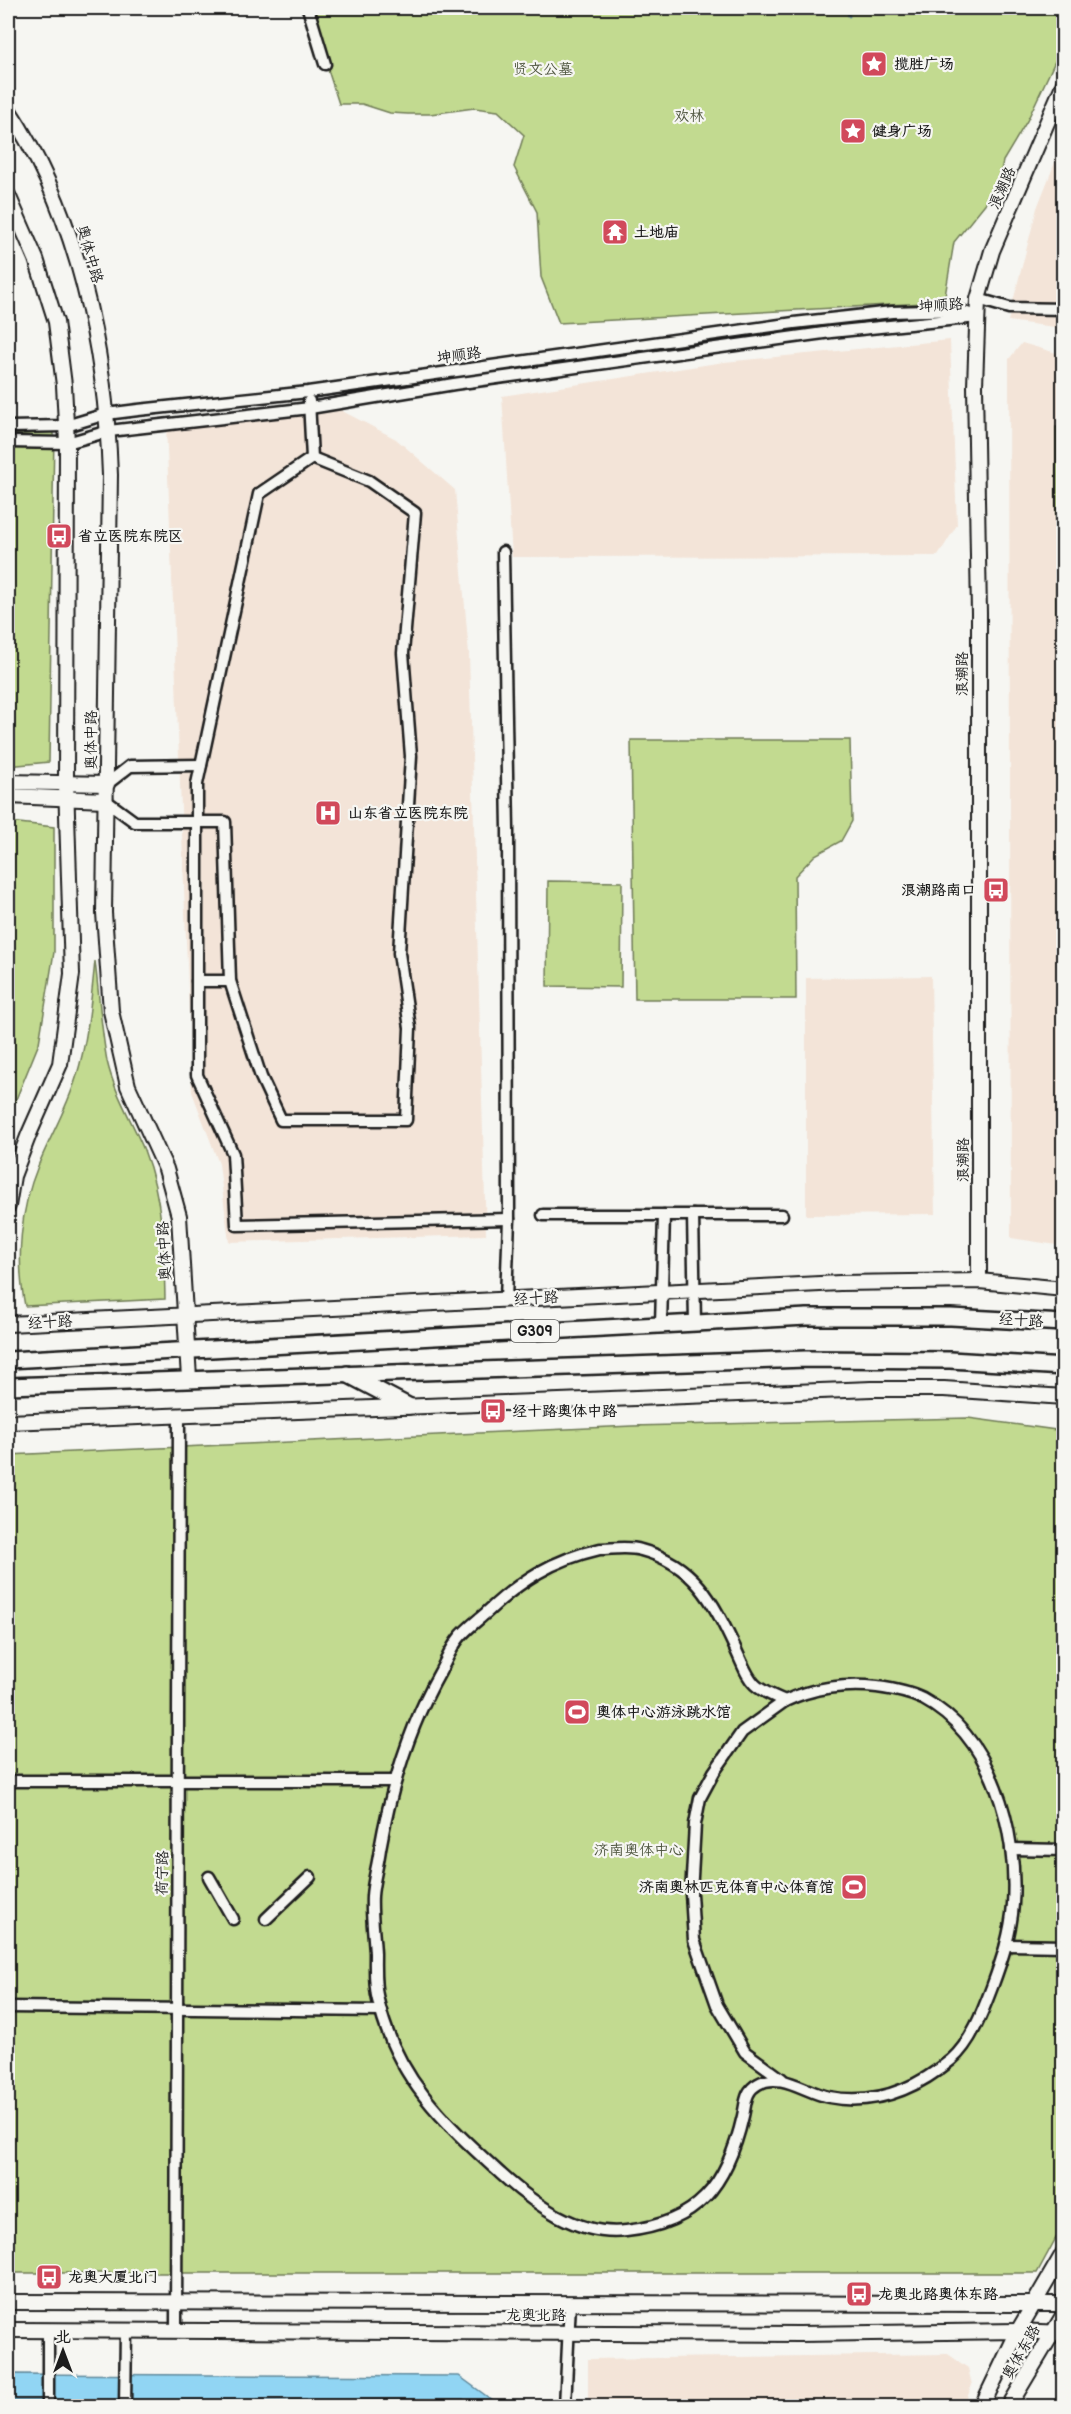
<svg xmlns="http://www.w3.org/2000/svg" width="1071" height="2414" font-family="'Balsamiq Sans','LXGW WenKai TC',sans-serif">
<rect width="100%" height="100%" fill="#f6f6f2"/>
<filter id="ink" filterUnits="userSpaceOnUse"><feTurbulence type="fractalNoise" baseFrequency=".0167" numOctaves="2"/><feDisplacementMap in="SourceGraphic" scale="12" xChannelSelector="R" yChannelSelector="G"/><feConvolveMatrix kernelMatrix="1 2 1 2 8 2 1 2 1" color-interpolation-filters="sRGB"/></filter>
<g filter="url(#ink)">
<g fill="#f3e4d8">
<path d="M 1063,142 L 1063,328 L 1008,321 L 1037,208 Z"/>
<path d="M 950,340 L 957,525 L 938,556 L 512,557 L 502,396 L 724,362 Z"/>
<path d="M 1022,343 L 1063,355 L 1063,1246 L 1011,1238 L 1009,359 Z"/>
<path d="M 323,401 L 396,439 L 455,490 L 469,654 L 486,1235 L 229,1242 L 219,1164 L 192,1092 L 166,424 Z"/>
<path d="M 931,976 L 935,1214 L 806,1215 L 806,978 Z"/>
<path d="M 948,2354 L 968,2368 L 972,2385 L 964,2406 L 588,2406 L 588,2359 Z"/>
</g>
<g fill="#c2da90" stroke="#6f7b56" stroke-width="1.5">
<path d="M 308,8 L 1063,8 L 1064,42 L 1027,121 L 1003,161 L 997,189 L 954,242 L 944,302 L 559,323 L 541,277 L 537,212 L 514,167 L 524,135 L 498,111 L 474,108 L 430,114 L 408,114 L 390,113 L 362,104 L 339,104 Z"/>
<path d="M 1056,427 L 1064,428 L 1063,616 L 1056,615 Z"/>
<path d="M 54,432 L 49,762 L 8,766 L 8,435 Z"/>
<path d="M 631,740 L 850,740 L 852,821 L 841,841 L 815,855 L 795,876 L 796,999 L 635,999 Z"/>
<path d="M 10,822 L 54,827 L 54,952 L 39,1043 L 8,1119 Z"/>
<path d="M 548,881 L 622,882 L 621,987 L 547,986 Z"/>
<path d="M 95,961 C 99,994 101,1028 107,1061 C 114,1092 132,1121 144,1150 C 163,1199 164,1247 165,1299 L 25,1306 C 16,1260 20,1210 38,1166 C 50,1137 67,1108 76,1078 C 88,1040 91,1000 95,961 Z"/>
<path d="M 968,1418 L 1063,1431 L 1064,2223 L 1037,2273 L 8,2273 L 8,1455 L 632,1426 Z"/>
</g>
<path fill="#91d5f3" stroke="#628b9d" stroke-width="1.5" d="M 8,2374 L 459,2376 L 500,2406 L 473,2406 L 463,2399 L 8,2401 Z"/>
<g fill="none" stroke-linecap="round" stroke-linejoin="round">
<path stroke="#628b9d" stroke-width="3" d="M 847,8 L 849,16"/>
<defs>
<g id="minor">
<path d="M 308,8 L 325,64"/>
<path d="M 978,299 L 1009,308 L 1064,309"/>
<path d="M 309,401 L 312,458 L 259,494 L 197,784 L 197,1075 L 233,1154 L 237,1225 L 509,1219"/>
<path d="M 8,427 L 66,426 L 106,414 L 138,410 L 308,392 L 794,323 L 892,312 L 959,310 L 978,317 L 831,332 L 454,384 L 310,408 L 109,431 L 67,443 L 8,442"/>
<path d="M 503,552 L 508,830 L 509,1219 L 506,1299"/>
<path d="M 107,784 L 130,766 L 201,765"/>
<path d="M 105,800 L 135,822 L 225,822 L 230,981 L 261,1077 L 281,1120 L 406,1120 L 410,1028 L 399,953 L 411,756 L 403,653 L 415,513 L 369,481 L 312,458"/>
<path d="M 197,981 L 230,981"/>
<path d="M 543,1215 L 782,1215"/>
<path d="M 693,1215 L 695,1323"/>
<path d="M 661,1325 L 664,1215"/>
<path d="M 600,1549 C 612,1549 629,1546 641,1550 C 694,1564 713,1601 735,1648 C 751,1682 748,1686 785,1701 C 812,1688 847,1683 877,1687 C 892,1689 909,1692 923,1699 C 992,1736 1018,1830 1013,1904 C 1011,1933 1002,1960 992,1987 C 983,2011 971,2043 951,2060 C 916,2089 876,2106 829,2097 C 806,2093 781,2071 758,2084 C 745,2091 746,2103 743,2116 C 727,2186 698,2223 626,2231 C 579,2237 534,2204 501,2174 C 444,2122 396,2079 378,2000 C 374,1985 375,1968 375,1953 C 374,1934 371,1914 372,1896 C 373,1881 378,1865 380,1849 C 391,1787 409,1727 440,1672 C 446,1661 451,1648 459,1638 C 466,1629 477,1621 486,1613 C 521,1580 552,1560 600,1549 Z"/>
<path d="M 8,1781 L 395,1781"/>
<path d="M 1011,1849 L 1064,1850"/>
<path d="M 209,1877 L 233,1919"/>
<path d="M 266,1919 L 310,1877"/>
<path d="M 1006,1945 L 1064,1946"/>
<path d="M 8,2007 L 381,2011"/>
<path d="M 782,2079 L 745,2052 L 717,2005 L 694,1940 L 691,1894 L 695,1824 L 700,1798 L 714,1772 L 742,1732 L 785,1701"/>
<path d="M 48,2330 L 48,2406"/>
<path d="M 176,2330 L 179,1415"/>
<path d="M 125,2406 L 126,2331"/>
<path d="M 565,2406 L 570,2303"/>
</g>
<g id="major">
<path d="M 8,109 C 78,215 106,350 110,475 L 104,913 L 111,1011 L 128,1086 L 166,1169 L 179,1216 L 189,1378"/>
<path d="M 8,195 L 36,259 L 56,322 L 64,385 L 67,443 L 66,783 L 72,974 L 60,1064 L 29,1134 L 13,1176 L 8,1206"/>
<path d="M 8,782 L 107,784"/>
<path d="M 8,796 L 105,800"/>
<path d="M 979,1281 L 979,613 L 975,386 L 978,299 L 992,251 L 1064,83"/>
<path d="M 8,1324 L 840,1283 L 979,1281 L 1064,1289"/>
<path d="M 8,1422 L 872,1389 L 944,1389 L 1064,1397"/>
<path d="M 8,2302 L 1064,2304"/>
<path d="M 8,2330 L 799,2334 L 1018,2331 L 1064,2333"/>
<path d="M 982,2406 L 1018,2331 L 1064,2252"/>
<path d="M 1009,2406 L 1064,2314"/>
</g>
<g id="highway">
<path d="M 8,1360 L 807,1317 L 951,1317 L 1064,1323"/>
<path d="M 347,1374 L 408,1406"/>
<path d="M 8,1386 L 806,1359 L 950,1360 L 1064,1367"/>
</g>
</defs>
<use href="#minor" stroke="#1c1c1c" stroke-width="15"/>
<use href="#major" stroke="#1c1c1c" stroke-width="18"/>
<use href="#highway" stroke="#1c1c1c" stroke-width="20"/>
<use href="#minor" stroke="#f6f6f2" stroke-width="10"/>
<use href="#major" stroke="#f6f6f2" stroke-width="14"/>
<use href="#highway" stroke="#f6f6f2" stroke-width="15"/>
</g>
</g>
<defs>
<symbol id="sight-square" viewBox="-11 -11 22 22"><rect x="-9" y="-9" width="18" height="18" rx="4" fill="#d1495b" stroke="#f6f6f2"/><path d="M0-6L1.8-2.2L6-1.7L2.9 1.2L3.7 5.4L0 3.3L-3.7 5.4L-2.9 1.2L-6-1.7L-1.8-2.2Z" fill="#fff"/></symbol>
<symbol id="temple-square" viewBox="-11 -11 22 22"><rect x="-9" y="-9" width="18" height="18" rx="4" fill="#d1495b" stroke="#f6f6f2"/><path d="M0-6L5-2H3V0L6.5 2.5H4V6H1.5V3h-3V6H-4V2.5H-6.5L-3 0V-2H-5Z" fill="#fff"/></symbol>
<symbol id="bus-square" viewBox="-11 -11 22 22"><rect x="-9" y="-9" width="18" height="18" rx="4" fill="#d1495b" stroke="#f6f6f2"/><path d="M-5-6H5V4H4V6H2V4H-2V6H-4V4H-5ZM-3.5-4V0h7V-4ZM-3.5 1.2v1.5H-2V1.2ZM2 1.2v1.5H3.5V1.2Z" fill="#fff"/></symbol>
<symbol id="hospital-square" viewBox="-11 -11 22 22"><rect x="-9" y="-9" width="18" height="18" rx="4" fill="#d1495b" stroke="#f6f6f2"/><path d="M-5-5h3v3.5h4V-5h3V5h-3V1.5h-4V5h-3Z" fill="#fff"/></symbol>
<symbol id="stadium-square" viewBox="-11 -11 22 22"><rect x="-9" y="-9" width="18" height="18" rx="4" fill="#d1495b" stroke="#f6f6f2"/><path d="M0-5a6.5 5 0 1 0 0 10a6.5 5 0 1 0 0-10ZM-3.5-1.8h7v3.6h-7Z" fill="#fff"/></symbol>
</defs>
<g fill-rule="evenodd">
<use href="#sight-square" x="859" y="49" width="30" height="30"/>
<use href="#sight-square" x="838" y="116" width="30" height="30"/>
<use href="#temple-square" x="600" y="217" width="30" height="30"/>
<use href="#bus-square" x="44" y="521" width="30" height="30"/>
<use href="#hospital-square" x="313" y="798" width="30" height="30"/>
<use href="#bus-square" x="981" y="875" width="30" height="30"/>
<use href="#bus-square" x="478" y="1396" width="30" height="30"/>
<use href="#stadium-square" x="562" y="1697" width="30" height="30"/>
<use href="#stadium-square" x="839" y="1872" width="30" height="30"/>
<use href="#bus-square" x="34" y="2262" width="30" height="30"/>
<use href="#bus-square" x="844" y="2279" width="30" height="30"/>
</g>
<g text-anchor="middle" stroke-width="4.5" stroke-linejoin="round" paint-order="stroke">
<rect fill="#f6f6f2" stroke="#5d5d5c" stroke-width="1.5" x="511" y="1320" width="48" height="22" rx="4.5"/>
<g font-size="14" font-weight="bold" fill="#1c1c1c">
<text x="535" y="1336">G309</text>
</g>
<g font-size="15" font-weight="bold" fill="#1c1c1c" stroke="#f6f6f2" text-anchor="start">
<text x="894" y="69">揽胜广场</text>
<text x="872" y="136">健身广场</text>
<text x="634" y="237">土地庙</text>
<text x="78" y="541">省立医院东院区</text>
<text x="348" y="818">山东省立医院东院</text>
<text x="976" y="895" text-anchor="end">浪潮路南口</text>
<text x="512" y="1416">经十路奥体中路</text>
<text x="596" y="1717">奥体中心游泳跳水馆</text>
<text x="834" y="1892" text-anchor="end">济南奥林匹克体育中心体育馆</text>
<text x="68" y="2282">龙奥大厦北门</text>
<text x="878" y="2299">龙奥北路奥体东路</text>
</g>
<g font-size="15" fill="#4e553f" stroke="#f6f6f2">
<text x="543" y="74">贤文公墓</text>
<text x="689" y="121">欢林</text>
<text x="639" y="1855">济南奥体中心</text>
</g>
<g font-size="15" fill="#1c1c1c" stroke="#f6f6f2">
<text transform="translate(1002 188) rotate(-66)" y="5">浪潮路</text>
<text transform="translate(90 254) rotate(74)" y="5">奥体中路</text>
<text transform="translate(941 305) rotate(-4)" y="5">坤顺路</text>
<text transform="translate(459 355) rotate(-8)" y="5">坤顺路</text>
<text transform="translate(962 674) rotate(-90)" y="5">浪潮路</text>
<text transform="translate(91 740) rotate(-90)" y="5">奥体中路</text>
<text transform="translate(963 1160) rotate(-90)" y="5">浪潮路</text>
<text transform="translate(164 1251) rotate(-93)" y="5">奥体中路</text>
<text transform="translate(536 1298) rotate(-3)" y="5">经十路</text>
<text transform="translate(1021 1320) rotate(3)" y="5">经十路</text>
<text transform="translate(50 1322) rotate(-3)" y="5">经十路</text>
<text transform="translate(162 1873) rotate(-89)" y="5">荷宁路</text>
<text x="536" y="2320">龙奥北路</text>
<text transform="translate(1021 2352) rotate(-60)" y="5">奥体东路</text>
</g>
</g>
<rect width="1071" height="2414" fill="none" stroke="#f6f6f2" stroke-width="30"/>
<rect x="15" y="15" width="1041" height="2384" fill="none" stroke="#1c1c1c" stroke-width="2" filter="url(#ink)"/>
<g transform="translate(63 2351)" stroke="#f6f6f2" stroke-width="4.5" paint-order="stroke">
<path d="M0-4.5L10 22L0 15L-10 22Z" fill="#1c1c1c"/>
<text y="-9" font-size="16" font-weight="bold" text-anchor="middle" fill="#1c1c1c">北</text>
</g>
</svg>
